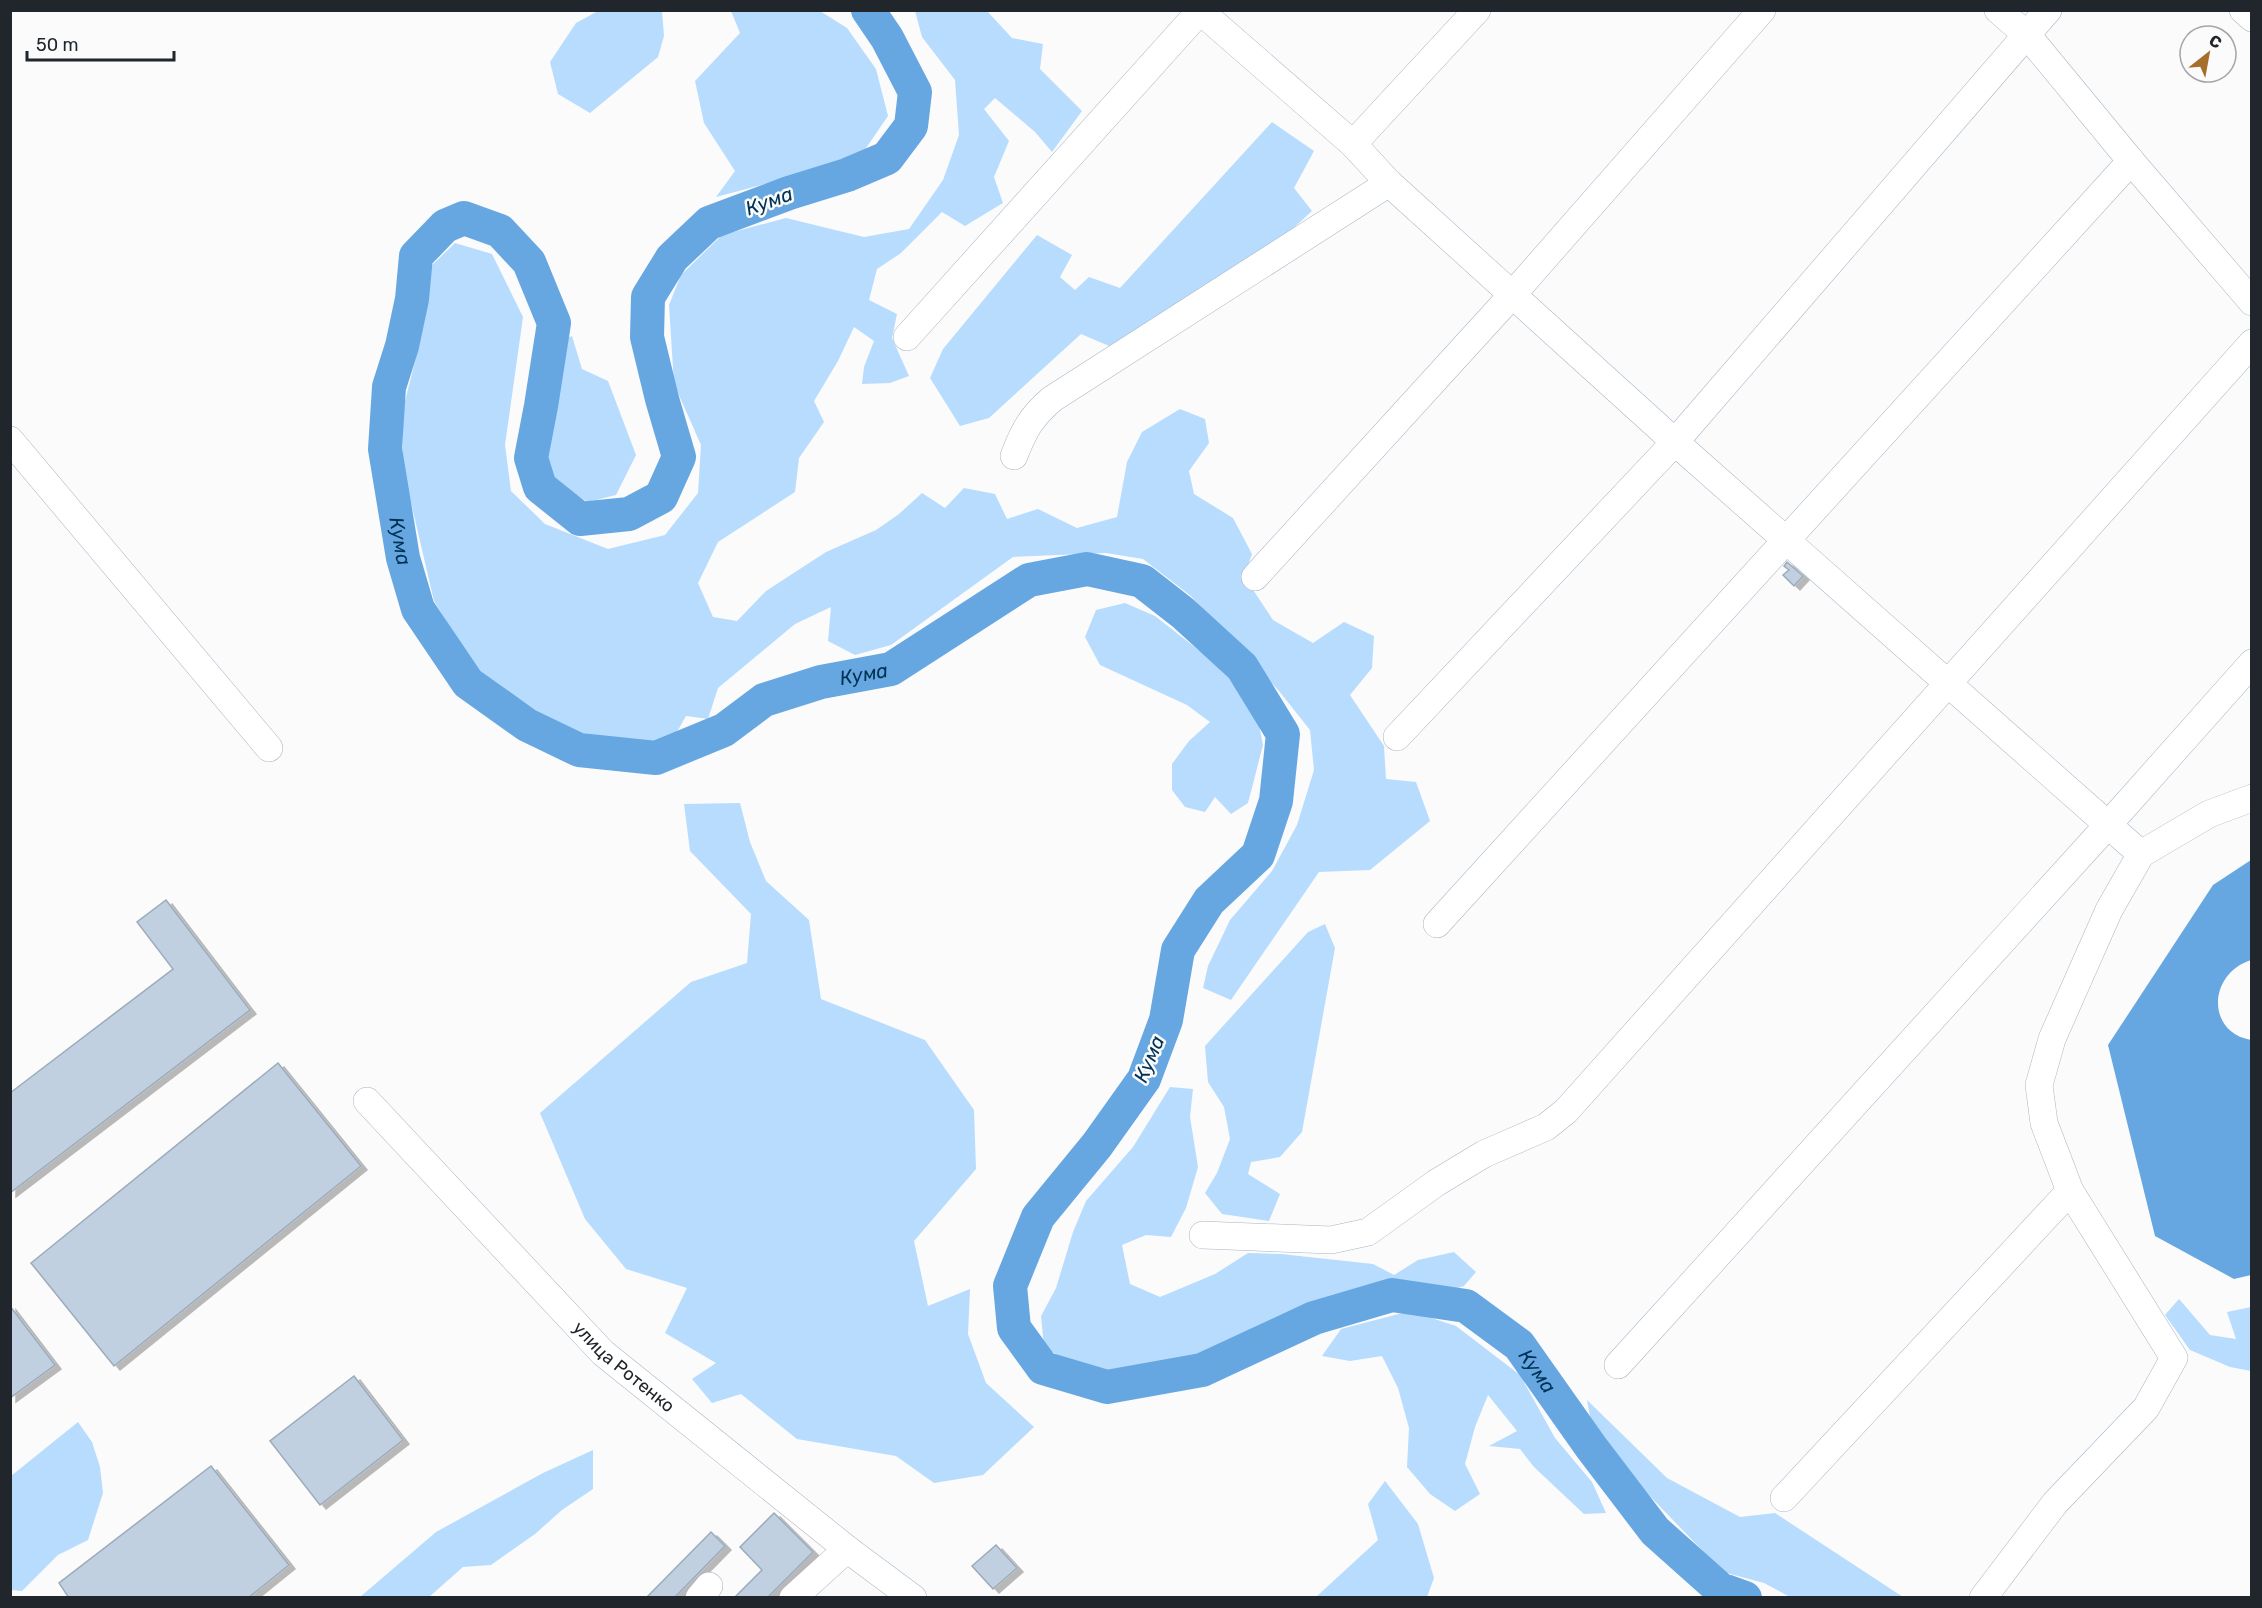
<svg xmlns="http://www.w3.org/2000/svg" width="2262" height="1608" font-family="Rubik,sans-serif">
<defs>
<filter id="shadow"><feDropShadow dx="6" dy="4" stdDeviation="0" flood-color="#0004"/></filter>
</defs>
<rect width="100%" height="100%" fill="#fbfbfb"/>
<g fill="#b8dcfd">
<path d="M 598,11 L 662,11 L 664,36 L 658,57 L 590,113 L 558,94 L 550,62 L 576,23 Z"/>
<path d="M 731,11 L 820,11 L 847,28 L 876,69 L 888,116 L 864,151 L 813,171 L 716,197 L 735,171 L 704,123 L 695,81 L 740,33 Z"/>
<path d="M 915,11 L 987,11 L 1012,38 L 1043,44 L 1040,69 L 1082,111 L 1052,152 L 1035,132 L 995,98 L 984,109 L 1009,141 L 994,177 L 1003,203 L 965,226 L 942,212 L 901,253 L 877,269 L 869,300 L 897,314 L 892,338 L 909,376 L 890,383 L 862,384 L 864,367 L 874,341 L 854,327 L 838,361 L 814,401 L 824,422 L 799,458 L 795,492 L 718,542 L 698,583 L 713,617 L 737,621 L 766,591 L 826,552 L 876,530 L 899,514 L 922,493 L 945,508 L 964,488 L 995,494 L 1007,519 L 1038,509 L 1077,528 L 1117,517 L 1127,462 L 1142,432 L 1180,409 L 1205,419 L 1209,443 L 1189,471 L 1194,494 L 1233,518 L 1252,554 L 1244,576 L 1273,620 L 1313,643 L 1344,622 L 1374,636 L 1372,668 L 1350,695 L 1384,746 L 1386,779 L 1416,782 L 1430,821 L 1370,870 L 1319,872 L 1231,1000 L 1203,988 L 1208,966 L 1230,920 L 1272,871 L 1297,825 L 1314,770 L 1310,730 L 1279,691 L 1191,596 L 1143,559 L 1106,553 L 1013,557 L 891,645 L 855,655 L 828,641 L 831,607 L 795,624 L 718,688 L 708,719 L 686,716 L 673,739 L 644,744 L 589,738 L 532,709 L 477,671 L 434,601 L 402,464 L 403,409 L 418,350 L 429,268 L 455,243 L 492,254 L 523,317 L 505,445 L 511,491 L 545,524 L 608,549 L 665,535 L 698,493 L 701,445 L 674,384 L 669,305 L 681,275 L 722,235 L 786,218 L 864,237 L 909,229 L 943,180 L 959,135 L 955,80 L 922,37 Z"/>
<path d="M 1272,122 L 1314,151 L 1294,188 L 1312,211 L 1274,246 L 1109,346 L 1081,334 L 989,418 L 960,426 L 930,378 L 943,349 L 1037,235 L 1072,255 L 1060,277 L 1075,290 L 1089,277 L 1120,288 Z"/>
<path d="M 572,336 L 582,369 L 608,381 L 636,455 L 616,495 L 588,502 L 560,486 L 540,458 L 564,339 Z"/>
<path d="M 1125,603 L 1155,616 L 1229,674 L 1256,710 L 1263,745 L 1248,803 L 1231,814 L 1215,797 L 1205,812 L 1185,807 L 1172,790 L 1172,764 L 1189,741 L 1210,722 L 1187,705 L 1100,665 L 1085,637 L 1096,610 Z"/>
<path d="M 740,803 L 750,842 L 766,881 L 809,920 L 821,999 L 925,1040 L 974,1110 L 976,1169 L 914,1241 L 928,1306 L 970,1289 L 968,1334 L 986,1383 L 1034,1427 L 983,1475 L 934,1483 L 896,1456 L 797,1439 L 741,1394 L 712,1403 L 692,1379 L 716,1363 L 665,1333 L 687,1288 L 626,1269 L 585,1219 L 540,1113 L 691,982 L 747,963 L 751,914 L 690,851 L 684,804 Z"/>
<path d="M 1325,924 L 1335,948 L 1302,1132 L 1280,1157 L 1251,1162 L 1248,1174 L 1280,1194 L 1269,1221 L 1222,1214 L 1205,1193 L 1217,1173 L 1230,1139 L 1224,1107 L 1208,1082 L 1205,1046 L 1308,932 Z"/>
<path d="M 1170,1087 L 1193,1089 L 1190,1117 L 1198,1167 L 1186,1208 L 1171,1237 L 1146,1235 L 1122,1245 L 1130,1284 L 1160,1297 L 1215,1274 L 1248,1253 L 1281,1254 L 1373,1264 L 1394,1275 L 1418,1260 L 1454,1252 L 1476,1272 L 1464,1286 L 1441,1293 L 1389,1287 L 1335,1302 L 1204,1362 L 1111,1379 L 1076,1366 L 1044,1347 L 1041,1316 L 1056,1288 L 1073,1232 L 1086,1201 L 1133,1147 Z"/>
<path d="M 2179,1299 L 2210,1335 L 2236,1339 L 2227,1312 L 2251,1307 L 2251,1371 L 2230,1367 L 2190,1350 L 2165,1315 Z"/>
<path d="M 1410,1311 L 1456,1326 L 1520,1375 L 1555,1438 L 1592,1482 L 1606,1513 L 1584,1514 L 1534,1467 L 1520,1449 L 1489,1446 L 1517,1431 L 1488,1395 L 1475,1427 L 1465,1464 L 1480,1494 L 1455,1511 L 1430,1494 L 1407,1467 L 1409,1428 L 1398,1388 L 1382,1356 L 1350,1361 L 1322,1356 L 1341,1329 Z"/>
<path d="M 1587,1400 L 1667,1478 L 1740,1517 L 1775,1513 L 1903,1597 L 1790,1597 L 1764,1583 L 1723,1572 L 1594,1438 Z"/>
<path d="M 78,1422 L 92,1442 L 100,1467 L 103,1493 L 88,1540 L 58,1555 L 22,1591 L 11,1590 L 11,1476 Z"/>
<path d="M 593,1450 L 593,1489 L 562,1510 L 535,1534 L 491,1565 L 463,1567 L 429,1597 L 360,1597 L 436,1532 L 543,1473 Z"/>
<path d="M 1385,1481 L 1418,1524 L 1434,1578 L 1427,1597 L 1316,1597 L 1378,1540 L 1368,1504 Z"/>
</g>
<path fill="#67a7e1" d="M 2251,860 L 2251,960 C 2208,974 2206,1032 2251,1040 L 2251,1275 L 2234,1279 L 2155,1236 L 2108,1045 L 2213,885 Z"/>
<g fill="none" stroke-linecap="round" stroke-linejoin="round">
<path stroke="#67a7e1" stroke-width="34" id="s1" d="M 868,10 L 887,38 L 915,92 L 911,126 L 887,158 L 847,175 L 789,193 L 709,223 L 672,258 L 648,297 L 647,337 L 662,399 L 679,457 L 661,497 L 629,514 L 580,519 L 540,487 L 531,458 L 541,406 L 554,323 L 529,262 L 500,231 L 464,218 L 445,226 L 416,256 L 412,299 L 402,346 L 389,387 L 385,449 L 403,558 L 418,609 L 468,683 L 527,725 L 579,750 L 656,758 L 724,730 L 764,700 L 821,682 L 891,669 L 1029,580 L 1087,569 L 1142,581 L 1183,613 L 1242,667 L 1283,734 L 1276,801 L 1258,855 L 1209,901 L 1178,950 L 1166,1020 L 1144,1079 L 1097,1145 L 1038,1217 L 1010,1286 L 1014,1328 L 1043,1368 L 1107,1387 L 1202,1370 L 1314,1318 L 1392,1295 L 1466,1306 L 1519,1345 L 1591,1447 L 1655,1531 L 1720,1589 L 1745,1598"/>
</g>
<g fill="#c0d0e0" stroke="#9babba" stroke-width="1.5" filter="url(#shadow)">
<path d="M 1787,562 L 1803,576 L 1794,586 L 1783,575 L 1789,570 L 1784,566 Z"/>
<path d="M 166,900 L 250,1010 L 10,1193 L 10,1093 L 173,969 L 137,922 Z"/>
<path d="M 278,1063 L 361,1166 L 114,1366 L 31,1263 Z"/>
<path d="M 10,1306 L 55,1365 L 10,1398 Z"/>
<path d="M 354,1376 L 403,1440 L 320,1505 L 270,1441 Z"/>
<path d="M 211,1466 L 289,1565 L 248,1598 L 69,1598 L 59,1583 Z"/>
<path d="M 774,1513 L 813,1552 L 767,1598 L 734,1598 L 762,1570 L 740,1547 Z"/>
<path d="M 711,1532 L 725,1546 L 674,1598 L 646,1598 Z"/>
<path d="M 996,1545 L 1017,1568 L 993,1589 L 972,1566 Z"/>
</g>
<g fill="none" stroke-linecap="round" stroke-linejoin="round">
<defs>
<g id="minor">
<path d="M 1199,10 L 1353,144 L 1389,183 L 1675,442 L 2141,854"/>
<path d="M 1998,10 L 2028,36 L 2131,161 L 2252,302"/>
<path d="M 2243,10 L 2252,18"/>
<path d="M 1353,144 L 1477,10"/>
<path d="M 907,337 L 1201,10"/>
<path d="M 10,440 L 269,748"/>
<path d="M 1014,456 C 1024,430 1031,417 1052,399 L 1389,183"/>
<path d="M 1255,577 L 1513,294 L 1762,10"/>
<path d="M 1397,737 L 1675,442 L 2048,10"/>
<path d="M 1437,924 L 2131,161"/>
<path id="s2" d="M 367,1101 L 603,1353 L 847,1549 L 913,1598"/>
<path d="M 1203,1235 L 1331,1240 L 1368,1232 L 1436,1183 L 1484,1154 L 1546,1127 L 1566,1111 L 2252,343"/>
<path d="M 1618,1365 L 2107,826 L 2252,663"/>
<path d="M 1784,1498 L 2070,1191"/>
<path d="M 699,1598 L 709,1586"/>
<path d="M 793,1598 L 847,1549"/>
<path d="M 1983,1598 L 2055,1503 L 2146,1408 L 2174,1358 L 2070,1191 L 2044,1123 L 2039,1085 L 2052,1039 L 2109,910 L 2141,854 L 2209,814 L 2252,798"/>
</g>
</defs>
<use href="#minor" stroke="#a6b6c5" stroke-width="28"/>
<use href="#minor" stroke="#fff" stroke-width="27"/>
</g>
<g text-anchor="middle" stroke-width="5" stroke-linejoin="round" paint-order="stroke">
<g font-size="18" fill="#20262c" stroke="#fbfbfb">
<text dy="6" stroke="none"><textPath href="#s2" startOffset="370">улица Ротенко</textPath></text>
</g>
<g font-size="20" font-style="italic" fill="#003256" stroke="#fbfbfb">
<text transform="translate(769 201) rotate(-20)" y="7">Кума</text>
<text dy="7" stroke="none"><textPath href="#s1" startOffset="1466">Кума</textPath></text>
<text dy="7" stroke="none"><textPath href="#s1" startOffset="2060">Кума</textPath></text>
<text transform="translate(1149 1059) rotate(-67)" y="7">Кума</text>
<text dy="7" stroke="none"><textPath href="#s1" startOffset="3842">Кума</textPath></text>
</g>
</g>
<rect width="2262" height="1608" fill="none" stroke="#20262c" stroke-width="24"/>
<g transform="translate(2208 54) rotate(31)"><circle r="28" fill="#fbfbfb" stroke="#a3a6a8" stroke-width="1.5"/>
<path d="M0-4.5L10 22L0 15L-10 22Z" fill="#a66e2b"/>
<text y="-9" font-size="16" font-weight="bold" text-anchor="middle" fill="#20262c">С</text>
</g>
<path d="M27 51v9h147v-9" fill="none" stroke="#20262c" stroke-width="3"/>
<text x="36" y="51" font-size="18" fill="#20262c" stroke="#fbfbfb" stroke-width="4.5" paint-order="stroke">50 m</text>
</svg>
